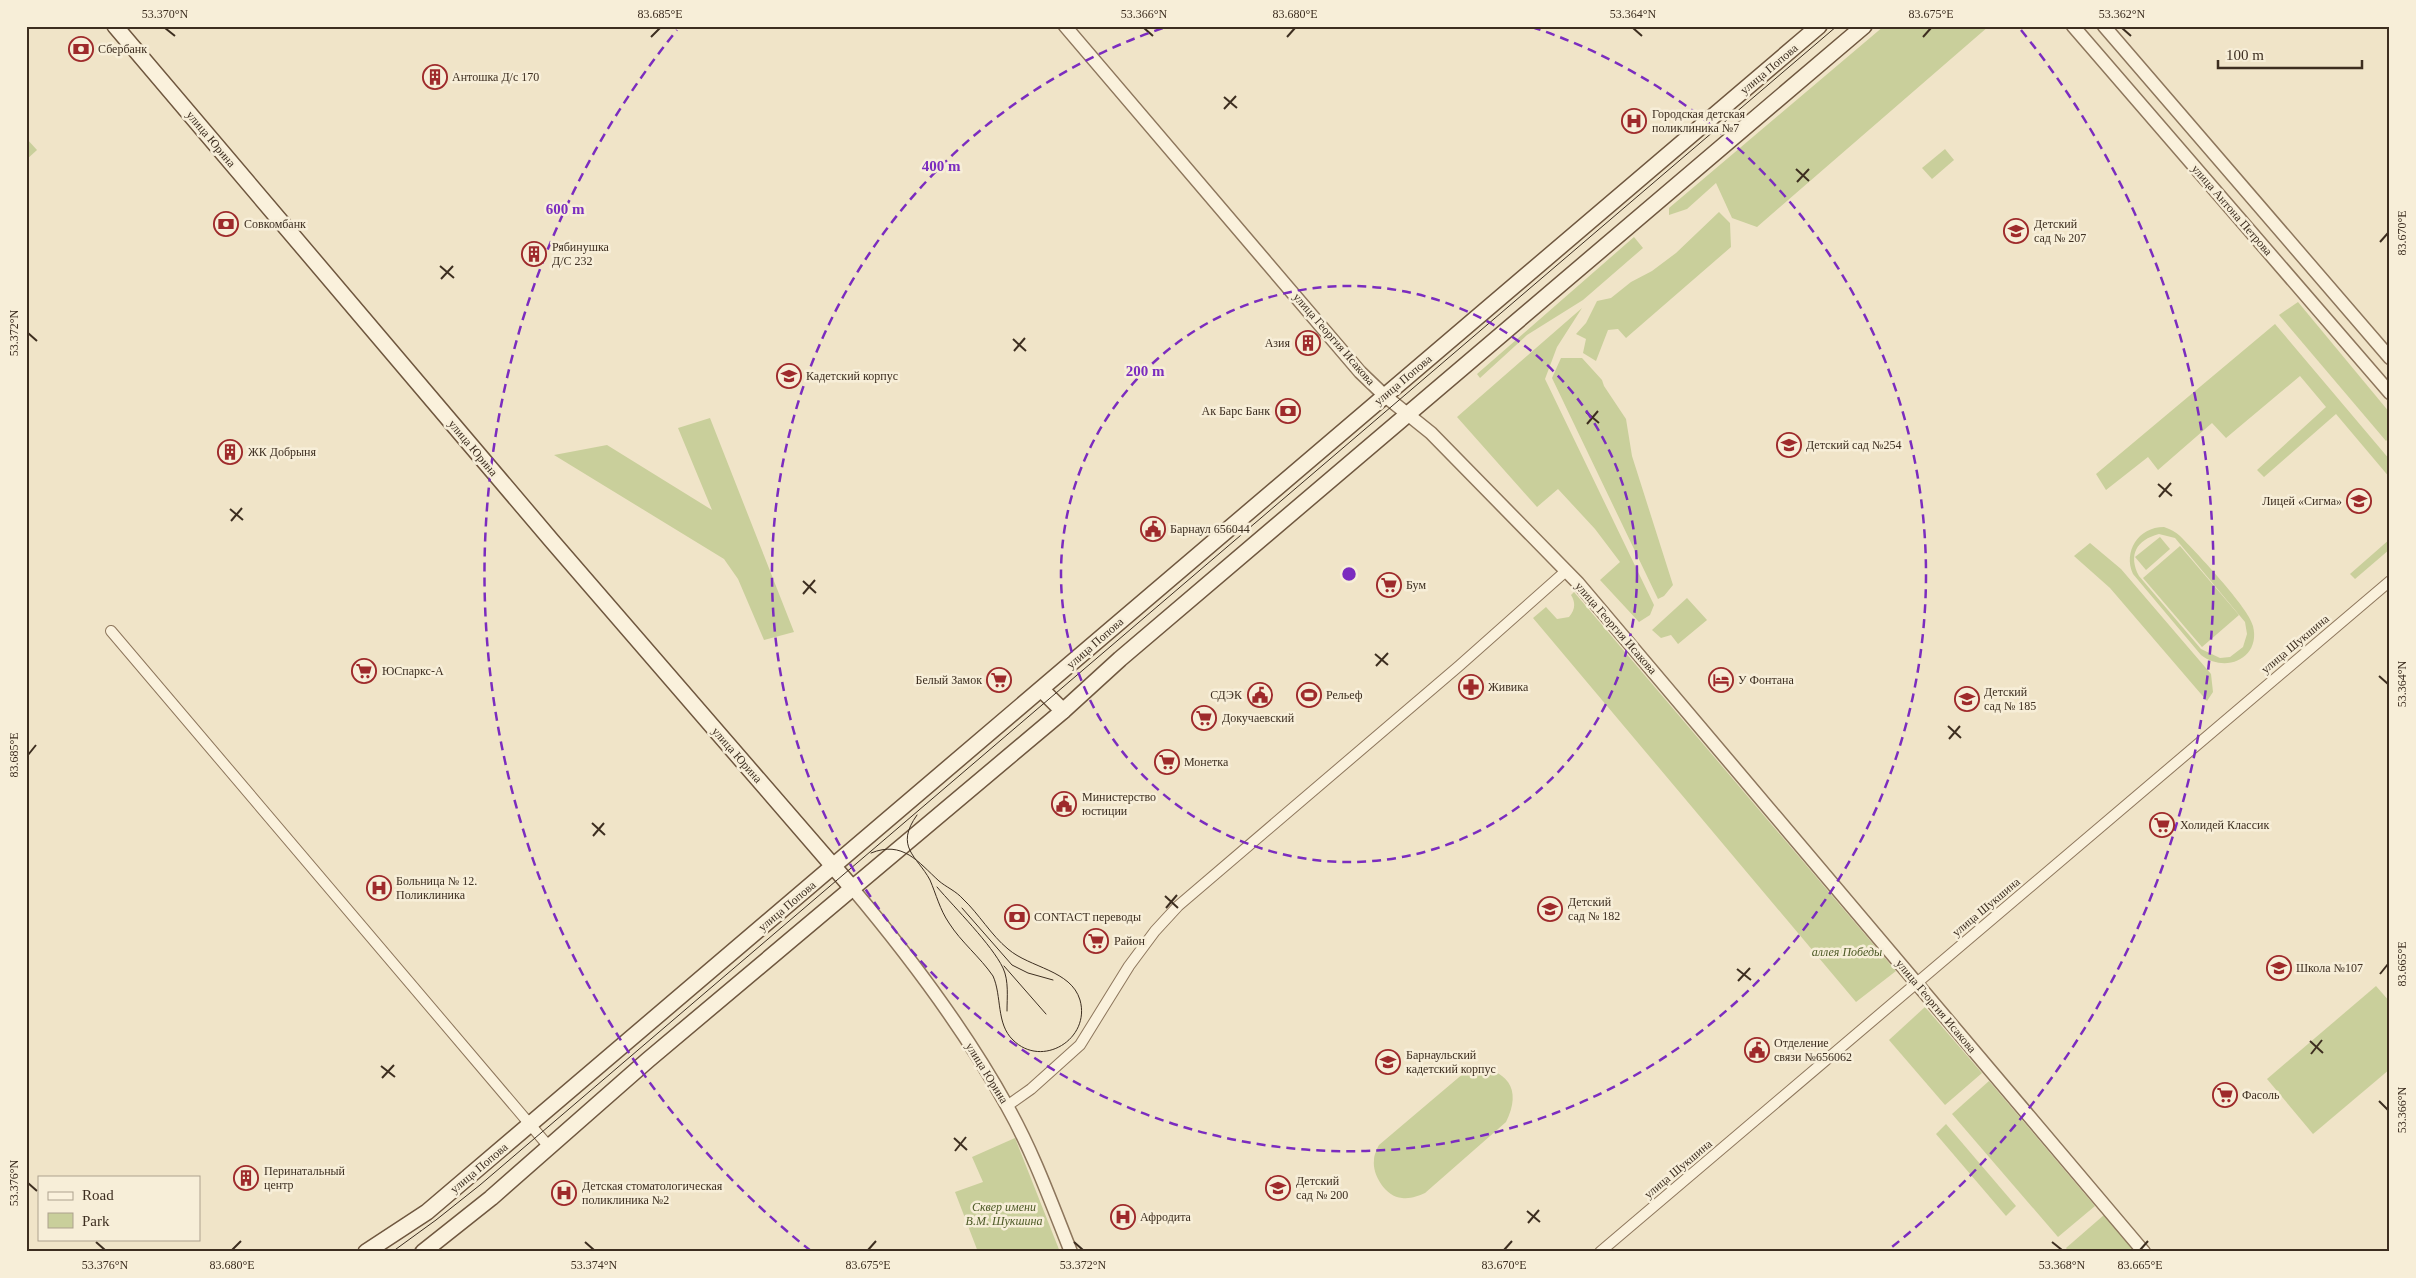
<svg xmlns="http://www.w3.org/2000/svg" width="2416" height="1278" font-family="'Times New Roman',serif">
<rect width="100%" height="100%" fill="#f0e4c8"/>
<g fill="#c9cf9b" fill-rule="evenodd">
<path d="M 1884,26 L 1989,26 L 1757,227 L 1732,218 L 1716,183 L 1687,209 L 1669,215 L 1669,208 Z"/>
<path d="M 26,138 L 37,150 L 26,160 Z"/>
<path d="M 1945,149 L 1954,160 L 1932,179 L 1922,168 Z"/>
<path d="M 1719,212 L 1730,223 L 1731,247 L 1626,338 L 1618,329 L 1608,330 L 1596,361 L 1583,353 L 1586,339 L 1576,334 L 1586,323 L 1597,301 L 1611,298 L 1631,282 L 1652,271 L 1676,253 Z"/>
<path d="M 1634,237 L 1643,248 L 1583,300 L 1527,335 L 1480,378 L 1477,374 Z"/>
<path d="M 2298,302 L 2390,413 L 2390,437 L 2386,441 L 2279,315 Z"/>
<path d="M 1582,308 L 1557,347 L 1545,379 L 1654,605 L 1650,615 L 1639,622 L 1600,580 L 1620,562 L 1595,529 L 1558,489 L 1537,507 L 1457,417 Z"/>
<path d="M 2275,324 L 2390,460 L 2390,478 L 2336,414 L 2264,477 L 2257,470 L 2326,407 L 2300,376 L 2226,438 L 2212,423 L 2158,470 L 2148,457 L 2106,490 L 2096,474 Z"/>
<path d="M 1561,358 L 1582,358 L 1602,380 L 1604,386 L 1626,419 L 1632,456 L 1673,585 L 1664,596 L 1658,599 L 1552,378 Z"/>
<path d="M 710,418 L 794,632 L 764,640 L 738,579 L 724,559 L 554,455 L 607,445 L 712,510 L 678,428 Z"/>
<path d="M 2164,527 C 2170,529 2176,532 2180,536 C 2195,551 2249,608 2253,626 C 2261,658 2226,674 2201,655 L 2133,574 C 2123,552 2138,527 2164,527 ZM 2159,534 L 2175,538 L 2245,622 L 2247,634 L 2243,647 L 2230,657 L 2220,658 L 2201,649 L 2139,576 C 2128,555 2136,540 2159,534 Z"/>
<path d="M 2160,537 L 2170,549 L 2146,570 L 2135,557 Z"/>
<path d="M 2390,539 L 2390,549 L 2355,579 L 2350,574 Z"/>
<path d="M 2090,543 L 2121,569 L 2211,674 L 2213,692 L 2207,701 L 2110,588 L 2074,556 Z"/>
<path d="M 2180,546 L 2239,615 L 2202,647 L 2143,578 Z"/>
<path d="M 1574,592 L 1896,971 L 1856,1002 L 1533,618 L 1546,607 L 1557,619 L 1569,617 C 1575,610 1576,603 1571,595 Z"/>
<path d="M 1687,598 L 1707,620 L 1678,644 L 1671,635 L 1661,638 L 1652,630 Z"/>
<path d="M 2376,986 L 2390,1002 L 2390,1069 L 2313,1134 L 2267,1079 Z"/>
<path d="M 1925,1007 L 1982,1073 L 1945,1105 L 1889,1040 Z"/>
<path d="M 1471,1067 C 1507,1068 1523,1089 1506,1122 L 1425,1193 C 1418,1196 1411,1199 1402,1198 C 1386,1197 1372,1175 1374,1160 C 1374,1155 1377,1149 1379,1145 Z"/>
<path d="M 1989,1081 L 2095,1206 L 2058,1237 L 1952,1114 Z"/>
<path d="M 1946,1124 L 2016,1206 L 2006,1216 L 1936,1134 Z"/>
<path d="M 1015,1138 L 1060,1252 L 978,1252 L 955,1192 L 983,1182 L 972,1157 Z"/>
<path d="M 2104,1215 L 2135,1252 L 2069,1252 L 2066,1248 Z"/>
</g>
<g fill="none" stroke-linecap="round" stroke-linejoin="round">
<defs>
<g id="minor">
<path d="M 111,631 L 550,1148"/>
<path d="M 1007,1106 L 1031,1089 L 1080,1045 L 1129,966 L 1155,931 L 1178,906 L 1459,666 L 1566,571"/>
<path d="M 1600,1252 L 2390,581"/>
</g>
<g id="tertiary">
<path d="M 1065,26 L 1360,372 L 1385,396 L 1431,433 L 1578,583 L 2144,1252"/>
<path d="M 2073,26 L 2390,393"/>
<path d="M 2104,26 L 2390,358"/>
<path d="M 853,889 C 910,957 964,1028 1007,1106 C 1033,1152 1051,1202 1071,1252"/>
</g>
<g id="secondary">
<path d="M 115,26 L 552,541 L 853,889"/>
<path d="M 1042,690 L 1063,711"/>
<path d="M 366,1252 L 427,1212 L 1819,26"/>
<path d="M 423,1252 L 491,1198 L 648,1060 L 1063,711 L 1120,659 L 1864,26"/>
</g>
</defs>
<use href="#minor" stroke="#8d765c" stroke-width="12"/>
<use href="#tertiary" stroke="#8d765c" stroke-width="15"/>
<use href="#secondary" stroke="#6f573f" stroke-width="18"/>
<use href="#minor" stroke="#faf1dc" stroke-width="10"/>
<use href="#tertiary" stroke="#faf1dc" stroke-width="12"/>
<use href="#secondary" stroke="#faf1dc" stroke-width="15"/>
<g stroke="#3d2e20" stroke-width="1">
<path d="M 871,853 C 903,840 918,862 939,881 C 946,887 956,891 963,899 C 979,914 991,935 1008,949 C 1030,968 1071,970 1080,1000 C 1091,1039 1042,1069 1013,1040 C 996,1024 1002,996 993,976 C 980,957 961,942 949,923 C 940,910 936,894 930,880 C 917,856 894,847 917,815"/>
<path d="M 937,887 C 955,908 992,945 1003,968 C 1009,981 1007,997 1007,1011"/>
<path d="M 962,908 L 1012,965 L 1028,973 L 1053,980"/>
<path d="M 1004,966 L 1046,1014"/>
<path d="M 392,1252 L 436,1220 L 480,1185 L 1837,26"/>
</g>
</g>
<path fill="none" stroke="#3d2e20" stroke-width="2" d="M 165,28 L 175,36M 1144,28 L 1153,36M 1633,28 L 1642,36M 2122,28 L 2131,36M 651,37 L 660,28M 1287,37 L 1295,28M 1923,37 L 1931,28M 1224,97 L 1237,108M 1224,109 L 1236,96M 1796,169 L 1809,181M 1797,182 L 1809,169M 2380,242 L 2388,233M 440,266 L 454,278M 441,279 L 453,266M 28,333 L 37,341M 1013,339 L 1026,351M 1014,351 L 1025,338M 1586,412 L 1599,423M 1587,424 L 1598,411M 2158,484 L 2172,496M 2159,497 L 2171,483M 230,509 L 243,520M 231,521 L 242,508M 803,581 L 816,593M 803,594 L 815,580M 1375,654 L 1388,665M 1376,666 L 1388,653M 2379,676 L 2388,684M 1948,726 L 1961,738M 1949,739 L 1960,726M 28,755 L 36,745M 592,823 L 605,835M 593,836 L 604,823M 1165,896 L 1178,908M 1166,908 L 1177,895M 1737,969 L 1751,980M 2380,974 L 2388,964M 1738,981 L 1750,968M 2310,1041 L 2323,1053M 2311,1054 L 2322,1040M 381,1066 L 395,1077M 382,1078 L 394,1065M 2379,1101 L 2388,1110M 954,1138 L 967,1150M 955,1151 L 966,1137M 28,1183 L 37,1191M 1527,1211 L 1540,1222M 1528,1223 L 1539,1210M 96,1242 L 105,1250M 585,1242 L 594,1250M 1074,1242 L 1083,1250M 2052,1242 L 2062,1250M 232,1250 L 241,1241M 868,1250 L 876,1241M 1504,1250 L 1512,1241M 2140,1250 L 2148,1241"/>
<g fill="none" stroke="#7b2cbf" stroke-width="2.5" stroke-dasharray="9 6">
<circle cx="1349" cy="574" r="288"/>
<path d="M1532 27A577 577 0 1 1 1166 27"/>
<path d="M811 1251A865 865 0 0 1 677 30M2021 30A865 865 0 0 1 1887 1251"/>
</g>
<defs>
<symbol id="bank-ring" viewBox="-11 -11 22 22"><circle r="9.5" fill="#f7eed8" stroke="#9e2a2b" stroke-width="1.5"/><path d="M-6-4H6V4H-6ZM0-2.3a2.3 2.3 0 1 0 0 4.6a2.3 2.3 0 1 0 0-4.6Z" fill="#9e2a2b"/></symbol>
<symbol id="building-ring" viewBox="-11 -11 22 22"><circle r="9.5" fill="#f7eed8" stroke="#9e2a2b" stroke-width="1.5"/><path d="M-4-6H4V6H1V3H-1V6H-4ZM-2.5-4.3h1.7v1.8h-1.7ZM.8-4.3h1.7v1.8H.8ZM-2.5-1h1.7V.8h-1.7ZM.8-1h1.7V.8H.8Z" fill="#9e2a2b"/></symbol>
<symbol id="hospital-ring" viewBox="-11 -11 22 22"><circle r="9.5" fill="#f7eed8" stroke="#9e2a2b" stroke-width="1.5"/><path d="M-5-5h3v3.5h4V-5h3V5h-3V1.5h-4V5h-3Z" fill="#9e2a2b"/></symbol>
<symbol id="school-ring" viewBox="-11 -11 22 22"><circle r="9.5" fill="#f7eed8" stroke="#9e2a2b" stroke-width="1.5"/><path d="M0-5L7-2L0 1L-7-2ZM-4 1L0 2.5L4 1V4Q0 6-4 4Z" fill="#9e2a2b"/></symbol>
<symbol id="civic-ring" viewBox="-11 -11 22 22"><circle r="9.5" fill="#f7eed8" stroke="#9e2a2b" stroke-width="1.5"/><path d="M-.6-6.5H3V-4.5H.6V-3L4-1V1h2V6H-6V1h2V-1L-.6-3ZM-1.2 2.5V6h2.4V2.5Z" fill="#9e2a2b"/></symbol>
<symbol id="supermarket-ring" viewBox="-11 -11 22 22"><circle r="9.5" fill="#f7eed8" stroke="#9e2a2b" stroke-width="1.5"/><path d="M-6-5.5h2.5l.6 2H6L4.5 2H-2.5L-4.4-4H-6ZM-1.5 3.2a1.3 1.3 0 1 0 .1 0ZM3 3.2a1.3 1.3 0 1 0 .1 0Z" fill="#9e2a2b"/></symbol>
<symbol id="hotel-ring" viewBox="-11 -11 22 22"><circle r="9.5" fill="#f7eed8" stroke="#9e2a2b" stroke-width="1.5"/><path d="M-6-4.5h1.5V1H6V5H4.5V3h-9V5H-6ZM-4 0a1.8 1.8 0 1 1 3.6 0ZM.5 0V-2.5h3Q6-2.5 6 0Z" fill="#9e2a2b"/></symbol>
<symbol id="pharmacy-ring" viewBox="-11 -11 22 22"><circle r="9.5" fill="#f7eed8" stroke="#9e2a2b" stroke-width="1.5"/><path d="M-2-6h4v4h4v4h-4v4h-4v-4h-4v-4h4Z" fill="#9e2a2b"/></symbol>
<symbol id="stadium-ring" viewBox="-11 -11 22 22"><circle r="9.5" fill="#f7eed8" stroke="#9e2a2b" stroke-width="1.5"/><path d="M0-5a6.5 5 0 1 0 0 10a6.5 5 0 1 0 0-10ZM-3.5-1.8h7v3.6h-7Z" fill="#9e2a2b"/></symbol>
</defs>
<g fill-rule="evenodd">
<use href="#bank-ring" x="67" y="35" width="28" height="28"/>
<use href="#building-ring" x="421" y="63" width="28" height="28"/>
<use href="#hospital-ring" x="1620" y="107" width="28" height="28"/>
<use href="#bank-ring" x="212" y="210" width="28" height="28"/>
<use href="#school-ring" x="2002" y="217" width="28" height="28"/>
<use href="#building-ring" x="520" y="240" width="28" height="28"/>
<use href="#building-ring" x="1294" y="329" width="28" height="28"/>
<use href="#school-ring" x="775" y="362" width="28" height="28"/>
<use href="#bank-ring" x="1274" y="397" width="28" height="28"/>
<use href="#school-ring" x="1775" y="431" width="28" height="28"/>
<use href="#building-ring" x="216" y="438" width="28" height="28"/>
<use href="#school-ring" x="2345" y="487" width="28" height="28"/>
<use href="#civic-ring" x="1139" y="515" width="28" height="28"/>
<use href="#supermarket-ring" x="1375" y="571" width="28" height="28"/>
<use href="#supermarket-ring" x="350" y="657" width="28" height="28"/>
<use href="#supermarket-ring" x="985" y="666" width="28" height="28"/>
<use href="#hotel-ring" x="1707" y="666" width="28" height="28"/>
<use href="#pharmacy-ring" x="1457" y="673" width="28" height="28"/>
<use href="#civic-ring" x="1246" y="681" width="28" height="28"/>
<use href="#stadium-ring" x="1295" y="681" width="28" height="28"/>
<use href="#school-ring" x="1953" y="685" width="28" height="28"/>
<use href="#supermarket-ring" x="1190" y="704" width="28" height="28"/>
<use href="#supermarket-ring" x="1153" y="748" width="28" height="28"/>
<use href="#civic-ring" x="1050" y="790" width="28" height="28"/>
<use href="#supermarket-ring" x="2148" y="811" width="28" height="28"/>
<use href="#hospital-ring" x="365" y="874" width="28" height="28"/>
<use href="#school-ring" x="1536" y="895" width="28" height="28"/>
<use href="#bank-ring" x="1003" y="903" width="28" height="28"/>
<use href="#supermarket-ring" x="1082" y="927" width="28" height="28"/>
<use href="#school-ring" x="2265" y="954" width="28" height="28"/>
<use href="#civic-ring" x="1743" y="1036" width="28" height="28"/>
<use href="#school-ring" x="1374" y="1048" width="28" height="28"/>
<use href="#supermarket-ring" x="2211" y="1081" width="28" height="28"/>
<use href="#building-ring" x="232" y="1164" width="28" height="28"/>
<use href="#school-ring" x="1264" y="1174" width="28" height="28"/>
<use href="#hospital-ring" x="550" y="1179" width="28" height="28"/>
<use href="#hospital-ring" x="1109" y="1203" width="28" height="28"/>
</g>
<g text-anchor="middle" stroke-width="5" stroke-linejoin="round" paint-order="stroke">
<g font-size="12" fill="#3d2e20" stroke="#f7eed8" text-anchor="start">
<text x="98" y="53">Сбербанк</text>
<text x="452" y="81">Антошка Д/с 170</text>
<text x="1652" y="118">Городская детская<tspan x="1652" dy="14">поликлиника №7</tspan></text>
<text x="244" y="228">Совкомбанк</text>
<text x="2034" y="228">Детский<tspan x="2034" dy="14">сад № 207</tspan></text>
<text x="552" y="251">Рябинушка<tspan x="552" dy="14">Д/С 232</tspan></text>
<text x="1290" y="347" text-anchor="end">Азия</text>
<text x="806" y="380">Кадетский корпус</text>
<text x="1270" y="415" text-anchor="end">Ак Барс Банк</text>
<text x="1806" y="449">Детский сад №254</text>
<text x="248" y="456">ЖК Добрыня</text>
<text x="2342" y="505" text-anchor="end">Лицей «Сигма»</text>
<text x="1170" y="533">Барнаул 656044</text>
<text x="1406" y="589">Бум</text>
<text x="382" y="675">ЮСпаркс-А</text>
<text x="982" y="684" text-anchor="end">Белый Замок</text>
<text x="1738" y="684">У Фонтана</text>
<text x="1488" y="691">Живика</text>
<text x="1984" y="696">Детский<tspan x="1984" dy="14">сад № 185</tspan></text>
<text x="1242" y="699" text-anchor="end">СДЭК</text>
<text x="1326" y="699">Рельеф</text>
<text x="1222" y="722">Докучаевский</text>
<text x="1184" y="766">Монетка</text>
<text x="1082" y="801">Министерство<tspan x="1082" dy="14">юстиции</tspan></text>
<text x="2180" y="829">Холидей Классик</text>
<text x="396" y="885">Больница № 12.<tspan x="396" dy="14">Поликлиника</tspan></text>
<text x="1568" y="906">Детский<tspan x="1568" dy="14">сад № 182</tspan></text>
<text x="1034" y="921">CONTACT переводы</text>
<text x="1114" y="945">Район</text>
<text x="2296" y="972">Школа №107</text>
<text x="1774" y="1047">Отделение<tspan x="1774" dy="14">связи №656062</tspan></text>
<text x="1406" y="1059">Барнаульский<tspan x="1406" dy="14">кадетский корпус</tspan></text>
<text x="2242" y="1099">Фасоль</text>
<text x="264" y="1175">Перинатальный<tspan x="264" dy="14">центр</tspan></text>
<text x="1296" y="1185">Детский<tspan x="1296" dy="14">сад № 200</tspan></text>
<text x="582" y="1190">Детская стоматологическая<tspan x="582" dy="14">поликлиника №2</tspan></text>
<text x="1140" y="1221">Афродита</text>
</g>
<g font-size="12" fill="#3d2e20" stroke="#f7eed8">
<text transform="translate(1769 69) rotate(-40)" y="4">улица Попова</text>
<text transform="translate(211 139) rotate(50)" y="4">улица Юрина</text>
<text transform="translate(2232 210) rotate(49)" y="4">улица Антона Петрова</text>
<text transform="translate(1334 339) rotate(49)" y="4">улица Георгия Исакова</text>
<text transform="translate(1403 380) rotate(-40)" y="4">улица Попова</text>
<text transform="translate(473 448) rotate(50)" y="4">улица Юрина</text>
<text transform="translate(1616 628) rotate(49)" y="4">улица Георгия Исакова</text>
<text transform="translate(1095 643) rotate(-41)" y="4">улица Попова</text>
<text transform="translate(2295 644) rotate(-40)" y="4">улица Шукшина</text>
<text transform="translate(737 755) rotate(49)" y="4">улица Юрина</text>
<text transform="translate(787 906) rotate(-40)" y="4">улица Попова</text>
<text transform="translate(1986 907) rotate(-40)" y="4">улица Шукшина</text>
<text transform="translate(1936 1006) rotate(50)" y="4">улица Георгия Исакова</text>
<text transform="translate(987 1073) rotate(58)" y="4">улица Юрина</text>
<text transform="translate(479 1168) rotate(-40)" y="4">улица Попова</text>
<text transform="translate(1678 1169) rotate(-40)" y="4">улица Шукшина</text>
</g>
<g font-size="12" font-style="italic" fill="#4d5a26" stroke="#f7eed8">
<text x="1847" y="956">аллея Победы</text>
<text x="1004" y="1211">Сквер имени<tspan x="1004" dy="14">В.М. Шукшина</tspan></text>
</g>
</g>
<circle cx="1349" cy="574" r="8" fill="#7b2cbf" stroke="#f7eed8" stroke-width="2.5"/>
<g font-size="15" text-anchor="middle" font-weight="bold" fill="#7b2cbf" stroke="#f7eed8" stroke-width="5" stroke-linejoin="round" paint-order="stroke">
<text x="941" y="171">400 m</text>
<text x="565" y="214">600 m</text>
<text x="1145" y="376">200 m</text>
</g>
<rect width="2416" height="1278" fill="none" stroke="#f7eed8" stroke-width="55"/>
<rect x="38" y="1176" width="162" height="65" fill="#f7eed8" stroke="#ada18e"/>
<rect x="48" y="1192" width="25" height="8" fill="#faf1dc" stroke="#ada18e"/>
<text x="82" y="1200" font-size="15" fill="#3d2e20">Road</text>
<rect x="48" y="1213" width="25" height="15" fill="#c9cf9b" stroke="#ada18e"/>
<text x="82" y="1226" font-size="15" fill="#3d2e20">Park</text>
<path d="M2218 60v8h144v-8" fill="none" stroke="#3d2e20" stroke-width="2.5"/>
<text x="2226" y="60" font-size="15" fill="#3d2e20" stroke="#f7eed8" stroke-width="4" paint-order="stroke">100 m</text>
<rect x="28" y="28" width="2360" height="1222" fill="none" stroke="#3d2e20" stroke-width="2"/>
<g font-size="12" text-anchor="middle" fill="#3d2e20">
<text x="165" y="18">53.370°N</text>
<text x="660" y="18">83.685°E</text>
<text x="1144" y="18">53.366°N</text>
<text x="1295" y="18">83.680°E</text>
<text x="1633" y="18">53.364°N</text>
<text x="1931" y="18">83.675°E</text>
<text x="2122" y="18">53.362°N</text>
<text transform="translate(2402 233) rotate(-90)" y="4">83.670°E</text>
<text transform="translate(14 333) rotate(-90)" y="4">53.372°N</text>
<text transform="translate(2402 684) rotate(-90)" y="4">53.364°N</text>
<text transform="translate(14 755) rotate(-90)" y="4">83.685°E</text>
<text transform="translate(2402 964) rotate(-90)" y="4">83.665°E</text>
<text transform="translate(2402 1110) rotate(-90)" y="4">53.366°N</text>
<text transform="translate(14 1183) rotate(-90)" y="4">53.376°N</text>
<text x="105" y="1269">53.376°N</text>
<text x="232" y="1269">83.680°E</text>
<text x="594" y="1269">53.374°N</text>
<text x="868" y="1269">83.675°E</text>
<text x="1083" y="1269">53.372°N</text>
<text x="1504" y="1269">83.670°E</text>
<text x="2062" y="1269">53.368°N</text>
<text x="2140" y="1269">83.665°E</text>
</g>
</svg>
